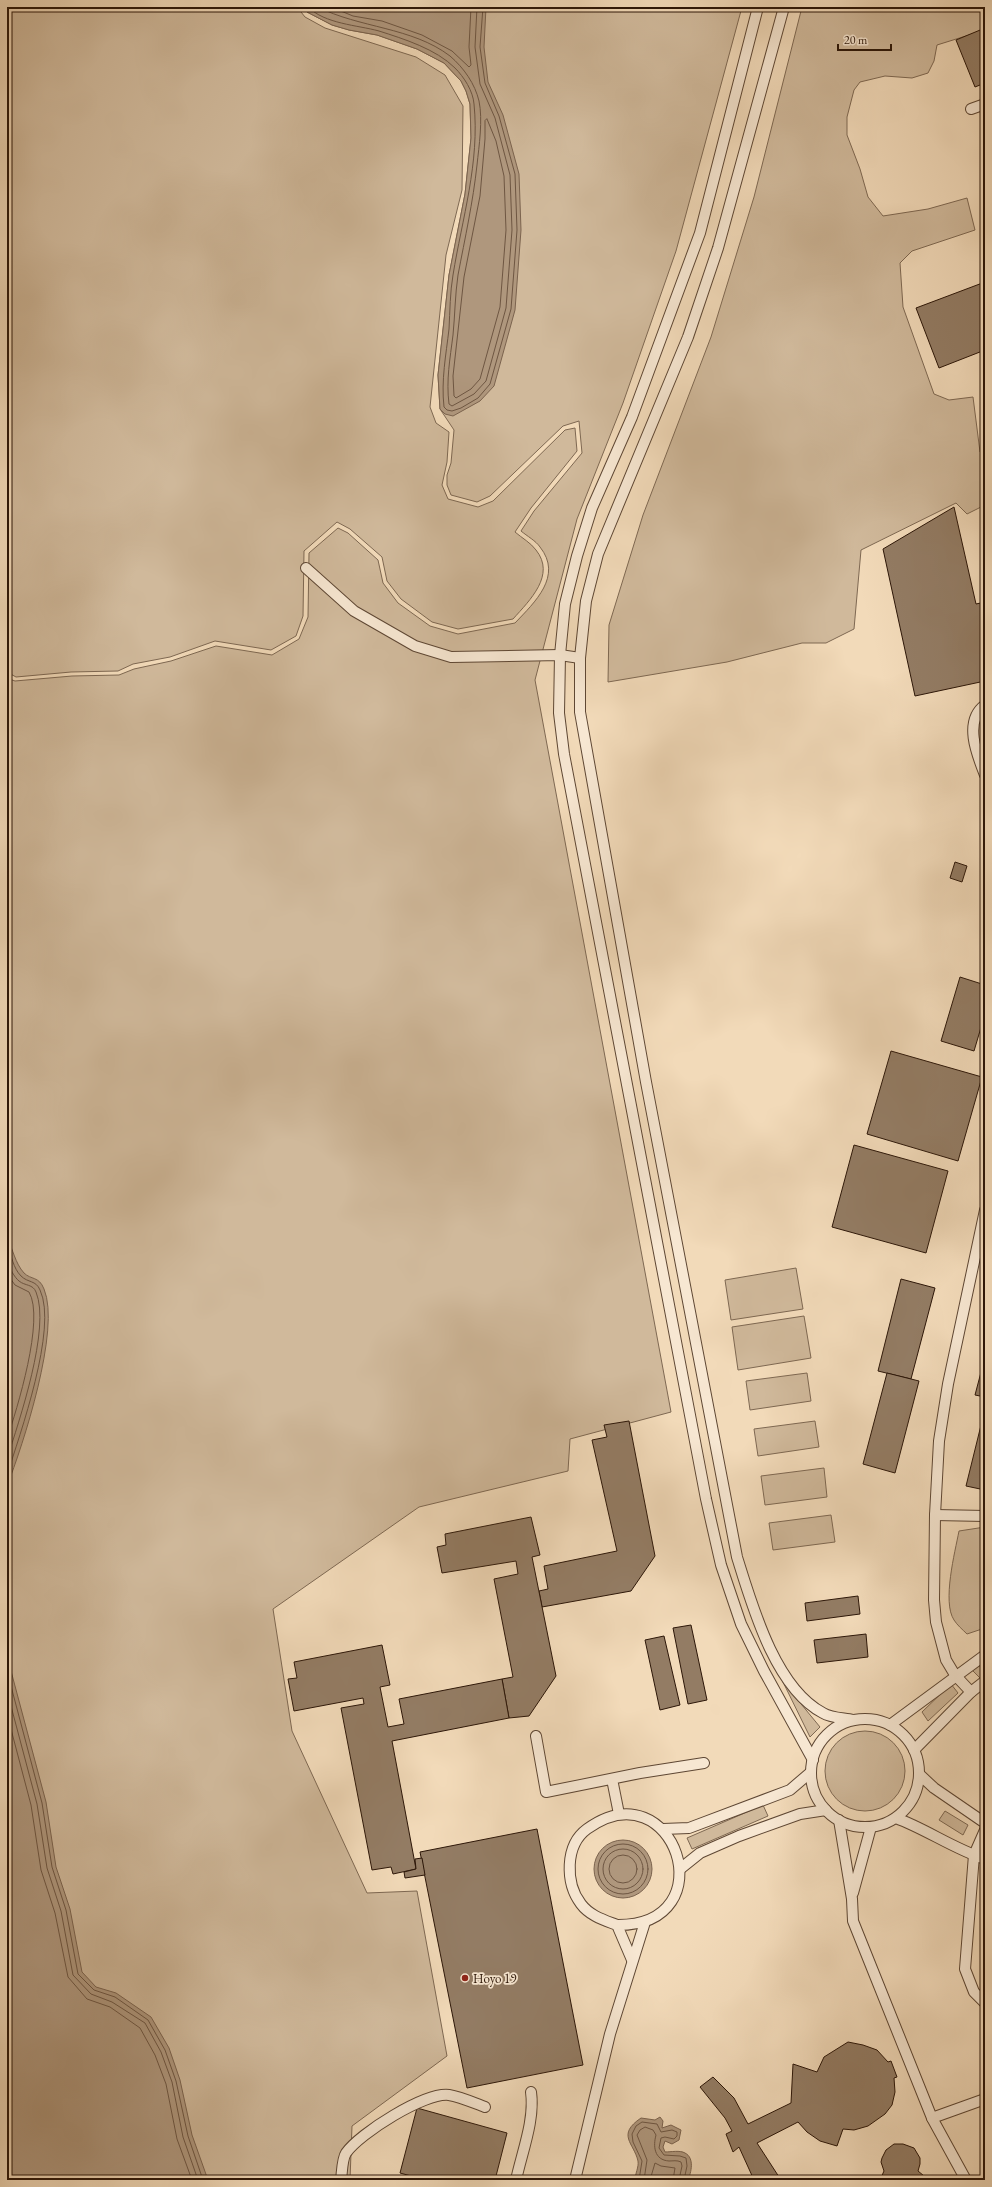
<svg xmlns="http://www.w3.org/2000/svg" width="992" height="2187" font-family="'EB Garamond',serif">
<rect width="100%" height="100%" fill="#f2dab9"/>
<filter id="stains"><feTurbulence type="fractalNoise" baseFrequency=".005" numOctaves="4"/><feColorMatrix values="0 0 0 0 .2 0 0 0 0 .09 0 0 0 0 .02 0 0 0 .5 -.17"/></filter>
<radialGradient id="worn" r=".72"><stop offset=".6" stop-color="#630" stop-opacity="0"/><stop offset="1" stop-color="#630" stop-opacity=".3"/></radialGradient>
<g fill="#d0b99b" stroke="#7e6852">
<path d="M 7,7 L 297,7 L 305,17 L 325,28 L 416,57 L 445,75 L 463,106 L 462,190 L 446,255 L 430,407 L 436,423 L 449,432 L 447,462 L 442,485 L 448,499 L 478,507 L 493,501 L 565,430 L 575,428 L 577,451 L 531,508 L 515,532 C 522,538 531,543 536,550 C 556,575 530,600 513,619 L 458,629 L 432,622 L 401,599 L 387,581 L 382,557 L 350,529 L 337,522 L 304,551 L 303,616 L 296,636 L 271,650 L 215,641 L 170,657 L 133,664 L 118,671 L 71,672 L 16,677 L 7,672 Z"/>
<path d="M 304,7 L 742,7 L 676,251 L 623,403 L 577,519 L 535,680 L 671,1412 L 570,1439 L 568,1471 L 419,1507 L 273,1609 L 292,1731 L 367,1893 L 417,1891 L 447,2056 L 352,2126 L 350,2180 L 7,2180 L 7,678 L 15,681 L 72,676 L 119,675 L 134,669 L 171,661 L 216,646 L 272,655 L 299,639 L 308,617 L 309,553 L 338,528 L 348,533 L 378,560 L 383,583 L 398,603 L 430,626 L 458,634 L 515,623 C 535,602 563,576 540,547 C 536,541 527,536 521,531 L 534,511 L 582,453 L 579,421 L 563,426 L 490,496 L 477,502 L 451,495 L 447,485 L 447,475 L 451,463 L 454,430 L 440,409 L 438,375 L 449,275 L 465,194 L 471,138 L 470,104 L 466,91 L 461,81 L 444,63 L 417,49 L 377,35 L 349,30 L 332,25 L 307,12 Z"/>
<path d="M 802,7 L 925,7 L 943,11 L 954,7 L 985,7 L 985,30 L 937,45 L 934,61 L 928,73 L 912,78 L 885,76 L 860,82 L 854,90 L 847,117 L 847,135 L 860,169 L 868,197 L 883,216 L 928,209 L 967,198 L 975,230 L 912,251 L 900,263 L 903,307 L 934,394 L 949,400 L 973,397 L 980,452 L 985,453 L 985,497 L 983,506 L 967,514 L 956,503 L 861,550 L 854,629 L 826,643 L 802,643 L 727,662 L 608,682 L 609,625 L 643,515 L 711,337 L 754,197 Z"/>
<path d="M 796,1268 L 803,1309 L 731,1320 L 725,1280 Z"/>
<path d="M 804,1316 L 811,1358 L 738,1370 L 732,1327 Z"/>
<path d="M 807,1373 L 811,1401 L 750,1410 L 746,1381 Z"/>
<path d="M 815,1421 L 819,1447 L 758,1456 L 754,1429 Z"/>
<path d="M 824,1468 L 827,1497 L 765,1505 L 761,1476 Z"/>
<path d="M 831,1515 L 835,1542 L 773,1550 L 769,1523 Z"/>
<path d="M 985,1527 L 985,1628 L 967,1634 C 963,1630 957,1625 954,1620 C 942,1602 955,1552 959,1531 Z"/>
<path d="M 985,1663 L 985,1674 L 980,1678 L 972,1670 Z"/>
<path d="M 783,1682 L 820,1727 L 810,1737 Z"/>
<path d="M 951,1684 L 958,1693 L 928,1721 L 922,1712 Z"/>
<circle cx="865" cy="1771" r="40"/>
<path d="M 763,1805 L 768,1816 L 692,1849 L 687,1838 Z"/>
<path d="M 945,1811 L 968,1825 L 963,1835 L 939,1820 Z"/>
</g>
<g fill="#af977d" stroke="#7b634e">
<path d="M 304,7 L 486,7 L 484,47 L 488,82 L 503,115 L 519,174 L 521,230 L 515,310 L 494,386 L 480,401 L 453,416 L 445,414 L 440,409 L 438,375 L 449,275 L 465,194 L 471,138 L 470,104 L 466,91 L 461,81 L 444,63 L 417,49 L 377,35 L 349,30 L 332,25 L 307,12 Z"/>
<path d="M 7,1238 C 13,1249 15,1263 24,1273 C 31,1280 39,1276 44,1289 C 61,1329 23,1445 7,1486 Z"/>
<path d="M 7,1656 L 46,1802 L 56,1867 L 70,1909 L 82,1972 L 96,1987 L 116,1993 L 151,2017 L 169,2048 L 180,2080 L 192,2135 L 208,2180 L 7,2180 Z"/>
<circle cx="623" cy="1869" r="29"/>
<path d="M 660,2117 L 663,2121 L 662,2128 L 671,2125 L 681,2130 L 679,2140 L 672,2144 L 665,2141 L 663,2147 L 665,2152 C 671,2152 680,2150 685,2153 C 695,2158 691,2173 688,2180 L 635,2180 C 635,2174 639,2167 638,2161 C 634,2143 616,2135 641,2118 L 655,2120 Z"/>
</g>
<g fill="none" stroke-linecap="round" stroke-linejoin="round">
<g stroke="#6e5642" stroke-width="1">
<path d="M 308,7 C 325,24 357,25 379,31 C 404,39 436,49 455,68 C 464,77 473,91 474,104 C 480,162 462,219 453,275 C 450,292 450,311 449,329 C 446,355 441,380 444,407 L 447,410 L 452,411 L 461,408 L 478,398 L 490,384 L 511,309 L 517,230 L 515,174 L 499,116 L 485,83 L 480,47 L 483,7"/>
<path d="M 318,7 C 359,28 412,27 450,56 C 464,68 475,84 479,101 C 483,120 479,146 477,165 C 473,202 465,238 458,275 C 455,295 455,315 453,335 C 450,359 446,380 449,404 L 452,406 L 474,394 L 486,381 L 506,308 L 512,230 L 510,175 L 495,118 L 480,84 L 475,47 L 477,7"/>
<path d="M 331,7 L 353,16 L 382,21 L 422,35 L 452,51 L 469,67 L 471,65 L 469,47 L 471,7"/>
<path d="M 487,119 L 496,141 L 504,176 L 506,230 L 500,307 L 480,379 L 471,389 L 456,398 L 454,396 L 453,376 L 464,277 L 480,196 L 485,139 L 485,121 Z"/>
<path d="M 7,1246 C 12,1256 13,1268 21,1276 C 28,1283 36,1280 40,1290 C 58,1328 20,1434 7,1475"/>
<path d="M 7,1263 C 10,1268 14,1277 19,1281 C 25,1286 33,1284 36,1292 C 51,1328 19,1421 7,1459"/>
<path d="M 7,1274 L 15,1285 L 29,1292 C 45,1319 17,1409 7,1439"/>
<path d="M 7,1671 L 42,1803 L 52,1867 L 66,1910 L 78,1974 L 94,1990 L 115,1997 L 148,2020 L 165,2050 L 176,2081 L 188,2136 L 203,2180"/>
<path d="M 7,1691 L 37,1804 L 47,1868 L 61,1911 L 73,1975 L 91,1994 L 112,2002 L 145,2023 L 161,2052 L 172,2082 L 183,2137 L 198,2180"/>
<path d="M 7,1714 L 31,1805 L 41,1870 L 55,1913 L 68,1977 L 87,1999 L 110,2007 L 140,2028 L 155,2055 L 166,2084 L 177,2139 L 192,2180"/>
<circle cx="623" cy="1869" r="25"/>
<circle cx="623" cy="1869" r="20"/>
<circle cx="623" cy="1869" r="14"/>
<path d="M 639,2180 L 642,2161 L 633,2142 L 632,2134 L 636,2126 L 642,2122 L 657,2124 L 661,2132 L 672,2130 L 677,2132 L 677,2136 L 674,2139 L 665,2137 L 661,2138 L 659,2148 L 664,2155 L 680,2156 L 686,2158 L 687,2166 L 684,2180"/>
<path d="M 644,2180 L 647,2160 L 637,2135 L 640,2130 L 645,2127 L 653,2130 L 656,2135 C 653,2146 654,2160 669,2161 C 673,2161 677,2160 681,2162 L 682,2166 L 679,2180"/>
<path d="M 650,2180 L 655,2163 L 661,2166 L 675,2168 L 673,2180"/>
</g>
</g>
<g fill="#937c64" stroke="#2c1608">
<path d="M 985,28 L 985,83 L 975,87 L 956,40 Z"/>
<path d="M 985,282 L 985,350 L 939,368 L 916,308 Z"/>
<path d="M 954,507 L 976,604 L 985,602 L 985,681 L 915,696 L 883,549 Z"/>
<path d="M 955,862 L 967,866 L 962,882 L 950,878 Z"/>
<path d="M 960,977 L 985,985 L 985,1014 L 974,1051 L 941,1041 Z"/>
<path d="M 891,1051 L 982,1077 L 958,1161 L 867,1134 Z"/>
<path d="M 854,1145 L 948,1171 L 926,1253 L 832,1227 Z"/>
<path d="M 901,1279 L 935,1288 L 911,1379 L 878,1371 Z"/>
<path d="M 985,1357 L 985,1397 L 975,1395 Z"/>
<path d="M 887,1373 L 919,1381 L 895,1473 L 863,1464 Z"/>
<path d="M 985,1409 L 985,1490 L 966,1486 Z"/>
<path d="M 629,1421 L 655,1556 L 631,1591 L 542,1607 L 539,1591 L 548,1589 L 544,1566 L 617,1551 L 592,1440 L 607,1437 L 604,1425 Z"/>
<path d="M 531,1517 L 540,1555 L 532,1557 L 556,1676 L 529,1716 L 509,1718 L 502,1679 L 513,1677 L 494,1579 L 518,1574 L 516,1561 L 442,1573 L 437,1547 L 446,1545 L 445,1534 Z"/>
<path d="M 858,1596 L 860,1614 L 807,1621 L 805,1603 Z"/>
<path d="M 691,1625 L 707,1700 L 688,1704 L 673,1628 Z"/>
<path d="M 866,1634 L 868,1657 L 817,1663 L 814,1640 Z"/>
<path d="M 664,1636 L 680,1705 L 660,1710 L 645,1640 Z"/>
<path d="M 382,1645 L 390,1685 L 380,1687 L 388,1727 L 404,1724 L 399,1699 L 502,1679 L 509,1718 L 392,1741 L 416,1869 L 393,1874 L 391,1867 L 372,1870 L 341,1708 L 364,1704 L 363,1698 L 294,1711 L 288,1679 L 297,1678 L 294,1662 Z"/>
<path d="M 537,1829 L 583,2065 L 467,2088 L 420,1852 Z"/>
<path d="M 422,1858 L 425,1875 L 405,1878 L 404,1872 L 416,1869 L 415,1859 Z"/>
<path d="M 848,2042 L 863,2045 L 877,2050 L 888,2062 L 891,2061 L 897,2077 L 894,2078 L 895,2092 L 892,2105 L 885,2114 L 868,2126 L 854,2130 L 843,2129 L 837,2146 L 820,2141 L 807,2132 L 798,2122 L 757,2143 L 781,2180 L 754,2180 L 739,2147 L 733,2152 L 726,2134 L 732,2131 L 725,2118 L 700,2087 L 713,2077 L 734,2098 L 748,2124 L 791,2103 L 793,2064 L 817,2072 L 824,2057 Z"/>
<path d="M 417,2108 L 507,2133 L 495,2180 L 426,2180 L 400,2173 Z"/>
<path d="M 894,2144 L 903,2144 L 914,2148 L 920,2158 L 920,2164 L 918,2171 L 929,2180 L 880,2180 L 884,2171 L 881,2162 L 882,2158 L 886,2150 Z"/>
</g>
<g fill="none" stroke-linecap="round" stroke-linejoin="round">
<defs>
<g id="lane">
<path d="M 758,7 L 700,233 L 632,417 L 592,508 L 577,556 L 565,604 L 560,655 L 559,713 L 564,754 L 706,1499 L 721,1565 L 741,1624 L 764,1671 L 813,1760"/>
<path d="M 784,7 L 718,248 L 688,337 L 598,554 L 586,601 L 580,658 L 580,712 L 646,1082 L 737,1557 C 752,1605 775,1688 823,1713 C 831,1718 844,1718 853,1720"/>
<path d="M 971,109 L 985,104"/>
<path d="M 306,568 L 354,611 L 415,646 L 451,657 L 560,655 L 580,658"/>
<path d="M 985,705 C 963,721 977,755 985,775"/>
<path d="M 935,1515 L 985,1516"/>
<path d="M 971,1692 L 955,1675 L 946,1660 L 936,1622 L 934,1600 L 935,1515 L 939,1441 L 948,1384 L 985,1210"/>
<circle cx="865" cy="1773" r="54"/>
<path d="M 890,1725 L 985,1655"/>
<path d="M 536,1736 L 546,1792 L 640,1773 L 704,1763"/>
<path d="M 914,1750 L 971,1692 L 985,1681"/>
<path d="M 919,1774 L 934,1788 L 985,1823"/>
<path d="M 612,1779 L 619,1814"/>
<path d="M 896,1818 C 926,1829 954,1849 985,1859"/>
<path d="M 839,1820 L 852,1899 L 853,1921 L 932,2118 L 966,2180"/>
<path d="M 663,1829 L 689,1828 L 790,1790 L 811,1772"/>
<path d="M 985,1830 L 974,1855 L 965,1969 L 974,1992 L 985,2003"/>
<path d="M 680,1869 L 700,1853 L 739,1836 L 800,1814 L 826,1810"/>
<path d="M 853,1893 L 871,1827"/>
<path d="M 617,1925 C 728,1926 674,1766 587,1829 C 565,1845 565,1883 581,1904 C 590,1916 604,1920 617,1925 L 632,1960"/>
<path d="M 932,2118 L 985,2099"/>
<path d="M 341,2180 C 342,2173 342,2159 346,2153 C 360,2133 425,2092 449,2095 C 461,2097 474,2103 485,2107"/>
<path d="M 516,2180 C 522,2152 535,2120 531,2092"/>
<path d="M 575,2180 L 610,2034 L 645,1922"/>
</g>
</defs>
<use href="#lane" stroke="#5e4734" stroke-width="12"/>
<use href="#lane" stroke="#f7e7d2" stroke-width="10"/>
</g>
<circle fill="#8f2418" stroke="#f7e7d2" stroke-width="1.5" cx="465" cy="1978" r="4"/>
<g text-anchor="middle" stroke-width="3.5" stroke-linejoin="round" paint-order="stroke">
<g font-size="13" fill="#2c1608" stroke="#f7e7d2" text-anchor="start">
<text x="473" y="1983">Hoyo 19</text>
</g>
</g>
<rect width="992" height="2187" fill="none" stroke="#f2dab9" stroke-width="24"/>
<rect x="8" y="8" width="976" height="2171" fill="none" stroke="#2c1608" stroke-width="2"/>
<rect x="12" y="12" width="968" height="2163" fill="none" stroke="#2c1608"/>
<path d="M838 44v6h53v-6" fill="none" stroke="#2c1608" stroke-width="2"/>
<text x="844" y="44" font-size="12" fill="#2c1608" stroke="#f7e7d2" stroke-width="3" paint-order="stroke">20 m</text>
<rect width="100%" height="100%" filter="url(#stains)"/>
<rect width="100%" height="100%" fill="url(#worn)"/>
</svg>
